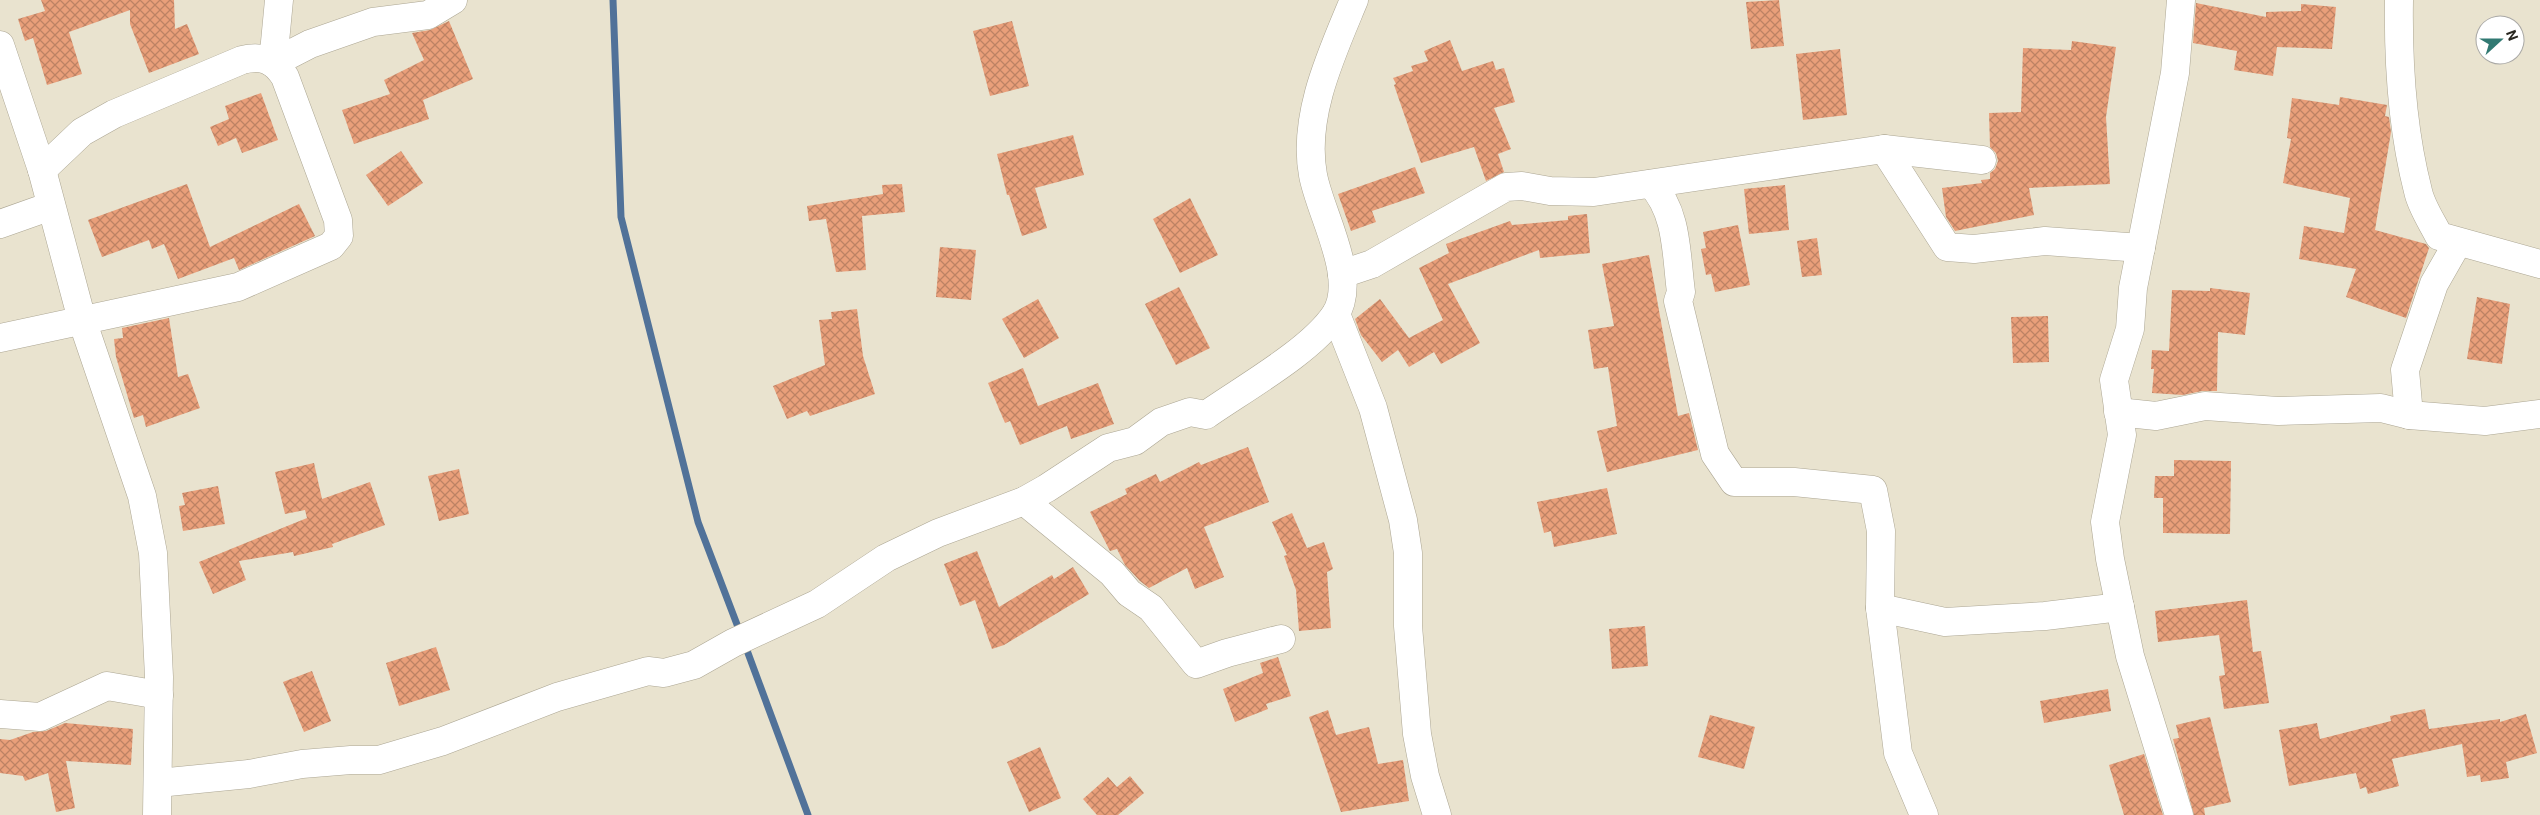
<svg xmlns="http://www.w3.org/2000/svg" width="2540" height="815" font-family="Roboto,sans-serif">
<defs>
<pattern id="building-cross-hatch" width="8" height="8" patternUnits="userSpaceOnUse" patternTransform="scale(1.25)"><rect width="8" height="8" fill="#e99f7a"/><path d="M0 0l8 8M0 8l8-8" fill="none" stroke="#bd8264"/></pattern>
</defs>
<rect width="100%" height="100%" fill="#e9e3cf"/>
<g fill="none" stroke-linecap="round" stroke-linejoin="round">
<g stroke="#517299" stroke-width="7">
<path d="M 613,0 L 621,217 L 698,522 L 741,635"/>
<path d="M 745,645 L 808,815"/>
</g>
</g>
<g fill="url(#building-cross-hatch)">
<path d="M 41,0 L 174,0 L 175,29 L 187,24 L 199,54 L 149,73 L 130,24 L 130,10 L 69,32 L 82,74 L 47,85 L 33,38 L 25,41 L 18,19 L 45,11 Z"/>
<path d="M 1779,0 L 1784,46 L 1751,49 L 1746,2 Z"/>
<path d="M 2196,3 L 2266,17 L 2266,12 L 2301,11 L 2301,4 L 2336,7 L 2332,49 L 2277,47 L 2273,76 L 2234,70 L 2237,51 L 2193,43 Z"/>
<path d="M 449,21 L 473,79 L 423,100 L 429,119 L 354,144 L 342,110 L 390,94 L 384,80 L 424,60 L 412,33 L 430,30 Z"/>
<path d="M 1012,21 L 1029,86 L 990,96 L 973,31 Z"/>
<path d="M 1450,40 L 1462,71 L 1493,61 L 1496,70 L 1504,68 L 1515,102 L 1494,108 L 1511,149 L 1498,154 L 1504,172 L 1486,181 L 1474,147 L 1421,163 L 1394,85 L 1396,84 L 1393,78 L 1413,71 L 1411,66 L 1428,61 L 1424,51 Z"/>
<path d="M 2072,41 L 2116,47 L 2106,117 L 2110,184 L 2029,188 L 2034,215 L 1955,231 L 1946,217 L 1942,188 L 1982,183 L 1981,180 L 1990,179 L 1990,173 L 1995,169 L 1998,161 L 1996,153 L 1990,147 L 1989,113 L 2021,112 L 2023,48 L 2071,50 Z"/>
<path d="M 1840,49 L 1847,115 L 1803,120 L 1796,54 Z"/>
<path d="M 261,93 L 278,140 L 242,153 L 236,138 L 218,146 L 210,127 L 229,119 L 225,106 Z"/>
<path d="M 2340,97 L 2387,105 L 2385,116 L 2389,117 L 2391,132 L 2375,230 L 2426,244 L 2429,248 L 2406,318 L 2346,297 L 2356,269 L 2299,259 L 2304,226 L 2344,233 L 2350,198 L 2283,183 L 2291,139 L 2287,138 L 2292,98 L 2339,105 Z"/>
<path d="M 1073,135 L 1084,175 L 1035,188 L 1047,228 L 1022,236 L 1009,195 L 1007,195 L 997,154 Z"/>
<path d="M 401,151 L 423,183 L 388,206 L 366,175 Z"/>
<path d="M 1415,167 L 1425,193 L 1372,211 L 1376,222 L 1351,231 L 1338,194 Z"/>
<path d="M 187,184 L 210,247 L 299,204 L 315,236 L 239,270 L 234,258 L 178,279 L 164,244 L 152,249 L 149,240 L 102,257 L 88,220 Z"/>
<path d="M 902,184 L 905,212 L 862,216 L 866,270 L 836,272 L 826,219 L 809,221 L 807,206 L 883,194 L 882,185 Z"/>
<path d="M 1785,185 L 1789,230 L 1749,234 L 1744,189 Z"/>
<path d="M 1190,198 L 1218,255 L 1180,273 L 1153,219 Z"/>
<path d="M 1587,214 L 1590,253 L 1540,258 L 1539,250 L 1448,284 L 1480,343 L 1441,364 L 1434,352 L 1409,367 L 1398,350 L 1382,362 L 1361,335 L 1355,319 L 1380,299 L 1409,338 L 1443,320 L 1419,268 L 1449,253 L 1446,244 L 1510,221 L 1512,225 L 1568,220 L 1568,216 Z"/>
<path d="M 1738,225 L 1750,285 L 1715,292 L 1711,274 L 1706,275 L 1701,249 L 1706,248 L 1703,232 Z"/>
<path d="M 1817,238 L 1822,275 L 1802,277 L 1797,241 Z"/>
<path d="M 940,247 L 976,250 L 971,300 L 936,297 Z"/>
<path d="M 1649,255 L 1678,416 L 1689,413 L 1698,450 L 1607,472 L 1597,431 L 1617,426 L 1608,367 L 1594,369 L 1588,330 L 1614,326 L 1602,264 Z"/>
<path d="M 1179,287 L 1210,348 L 1176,365 L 1145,304 Z"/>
<path d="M 2210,288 L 2250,293 L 2245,335 L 2218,332 L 2217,391 L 2202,391 L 2183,395 L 2152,393 L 2154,369 L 2151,369 L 2152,350 L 2169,351 L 2172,290 L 2210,291 Z"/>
<path d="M 2477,297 L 2510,304 L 2502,364 L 2467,359 Z"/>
<path d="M 1038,299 L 1059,338 L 1024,358 L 1002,319 Z"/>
<path d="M 857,309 L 863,356 L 875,394 L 810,416 L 807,411 L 787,419 L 773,386 L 825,365 L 819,320 L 832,319 L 831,312 Z"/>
<path d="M 2048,316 L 2049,362 L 2013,363 L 2011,317 Z"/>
<path d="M 169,318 L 178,377 L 188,374 L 200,408 L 146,427 L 143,415 L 134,418 L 116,357 L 114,339 L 123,338 L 122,328 Z"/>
<path d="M 1023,368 L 1038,406 L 1098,383 L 1114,424 L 1071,439 L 1067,426 L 1020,445 L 1010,421 L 1005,423 L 988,383 Z"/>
<path d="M 1248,447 L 1269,502 L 1204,527 L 1224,577 L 1195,589 L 1187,568 L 1149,588 L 1140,581 L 1125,565 L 1117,549 L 1110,551 L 1090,512 L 1127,494 L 1125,489 L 1156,474 L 1160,482 L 1199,462 L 1201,465 Z"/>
<path d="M 2174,460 L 2231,461 L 2230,534 L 2163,533 L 2163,498 L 2154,498 L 2155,476 L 2174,476 Z"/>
<path d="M 314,463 L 322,499 L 370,482 L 385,525 L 332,544 L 333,547 L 294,556 L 293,552 L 239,561 L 246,580 L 213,594 L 199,562 L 307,518 L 305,510 L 285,514 L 275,472 Z"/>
<path d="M 459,469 L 469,514 L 439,521 L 428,476 Z"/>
<path d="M 218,486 L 225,524 L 183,531 L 179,506 L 185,505 L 182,493 Z"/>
<path d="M 1607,488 L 1617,534 L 1554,547 L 1551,531 L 1544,533 L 1537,502 Z"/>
<path d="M 1292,513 L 1307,548 L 1324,542 L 1333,569 L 1327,572 L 1331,628 L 1299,631 L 1296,590 L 1284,556 L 1287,555 L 1272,522 Z"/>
<path d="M 977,551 L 999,607 L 1052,575 L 1054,579 L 1073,567 L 1089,594 L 1004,645 L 992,649 L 975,600 L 960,606 L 944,564 Z"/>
<path d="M 2247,600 L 2253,652 L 2261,651 L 2269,703 L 2224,709 L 2219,676 L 2225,675 L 2219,635 L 2158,642 L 2155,611 Z"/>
<path d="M 1645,626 L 1648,666 L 1612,669 L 1609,629 Z"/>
<path d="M 436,647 L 450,690 L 399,706 L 386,663 Z"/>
<path d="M 1278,657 L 1291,696 L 1266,704 L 1268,709 L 1235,722 L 1223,689 L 1263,673 L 1260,663 Z"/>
<path d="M 312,671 L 331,721 L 304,732 L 283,682 Z"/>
<path d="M 2108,689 L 2111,711 L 2044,723 L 2040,701 Z"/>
<path d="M 2425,709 L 2429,729 L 2500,719 L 2500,722 L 2526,714 L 2537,753 L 2506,762 L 2509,778 L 2481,782 L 2480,775 L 2467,777 L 2462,744 L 2392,759 L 2399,786 L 2368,794 L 2366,787 L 2360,789 L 2356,773 L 2289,786 L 2279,730 L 2317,723 L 2320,739 L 2391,721 L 2390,716 Z"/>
<path d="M 1328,710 L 1336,735 L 1369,727 L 1378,764 L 1403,760 L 1409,801 L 1341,812 L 1309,717 Z"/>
<path d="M 1710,715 L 1755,727 L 1744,769 L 1698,757 Z"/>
<path d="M 2210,717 L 2231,802 L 2204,808 L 2205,815 L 2194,815 L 2173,739 L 2179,738 L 2176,725 Z"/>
<path d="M 65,723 L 133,729 L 131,765 L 66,761 L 75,808 L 56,812 L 48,773 L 25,781 L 23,776 L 0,773 L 0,739 L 10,740 L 33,732 L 46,731 Z"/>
<path d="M 1040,747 L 1061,798 L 1029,812 L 1007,762 Z"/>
<path d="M 2144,754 L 2163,815 L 2124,815 L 2109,765 Z"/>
<path d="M 1130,776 L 1144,793 L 1118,815 L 1097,815 L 1083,799 L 1108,777 L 1117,787 Z"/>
</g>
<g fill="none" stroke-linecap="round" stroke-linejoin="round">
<defs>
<g id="minor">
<path d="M 2399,0 C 2398,64 2402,129 2418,191 C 2421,206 2432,222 2439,236 L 2540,264"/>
<path d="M 0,45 L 42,170 L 82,320 L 142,496 L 153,553 L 159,677 L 157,815"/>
<path d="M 273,63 L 310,44 L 373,22 L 428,15 L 453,0"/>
<path d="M 273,63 L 279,0"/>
<path d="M 1884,149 L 1947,247 L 1974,249 L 2045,241 L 2141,248"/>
<path d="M 1651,184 C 1678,212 1676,255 1681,292 L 1678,301 L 1715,454 L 1734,482 L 1794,482 L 1873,490 L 1881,531 L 1880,608 L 1898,753 L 1924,815"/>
<path d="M 0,224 L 51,206"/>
<path d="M 2458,242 L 2434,284 L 2405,370 L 2409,415 L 2485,421 L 2540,414"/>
<path d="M 1342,274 L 1372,264 L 1506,187 L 1522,186 L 1550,191 L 1594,192 L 1884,149 L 1982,160"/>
<path d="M 1336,314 L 1373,408 L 1403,520 L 1408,553 L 1408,626 L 1417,734 L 1425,776 L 1437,815"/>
<path d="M 0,338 L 238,287 L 331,246 L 339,236 L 338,220 L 285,77 C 274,59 261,55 242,60 L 114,114 L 82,132 L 42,170"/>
<path d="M 2118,412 L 2156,416 L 2205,406 L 2278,411 L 2381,408 L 2409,415"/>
<path d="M 1024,501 L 1112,573 L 1129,593 L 1151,608 L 1196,664 L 1227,653 L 1281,639"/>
<path d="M 1880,608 L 1945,622 L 2045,616 L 2120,607"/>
<path d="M 0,714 L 40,717 L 107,686 L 159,695"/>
<path d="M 158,783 L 249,774 L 302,764 L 351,760 L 379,760 L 443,741 L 557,697 L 648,671 L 664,673 L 694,665 L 733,643 L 817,604 L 886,558 L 938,533 L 1024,501 L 1047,488 L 1108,448 L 1135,441 L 1161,422 L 1190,412 L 1206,415 C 1243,389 1311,351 1335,315 C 1359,278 1320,214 1313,175 C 1302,116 1332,53 1354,0"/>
<path d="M 2179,815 L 2130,656 L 2110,559 L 2105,522 L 2122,435 L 2114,380 L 2130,329 L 2133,288 L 2175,73 L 2181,0"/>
</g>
</defs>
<use href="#minor" stroke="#aca693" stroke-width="29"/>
<use href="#minor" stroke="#fff" stroke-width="28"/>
</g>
<g transform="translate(2500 40) rotate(69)"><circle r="24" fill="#ffffff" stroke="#aaa9a6"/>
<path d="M0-4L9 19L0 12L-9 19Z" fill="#317972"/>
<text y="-8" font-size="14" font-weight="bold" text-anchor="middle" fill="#2a2821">N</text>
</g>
</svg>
